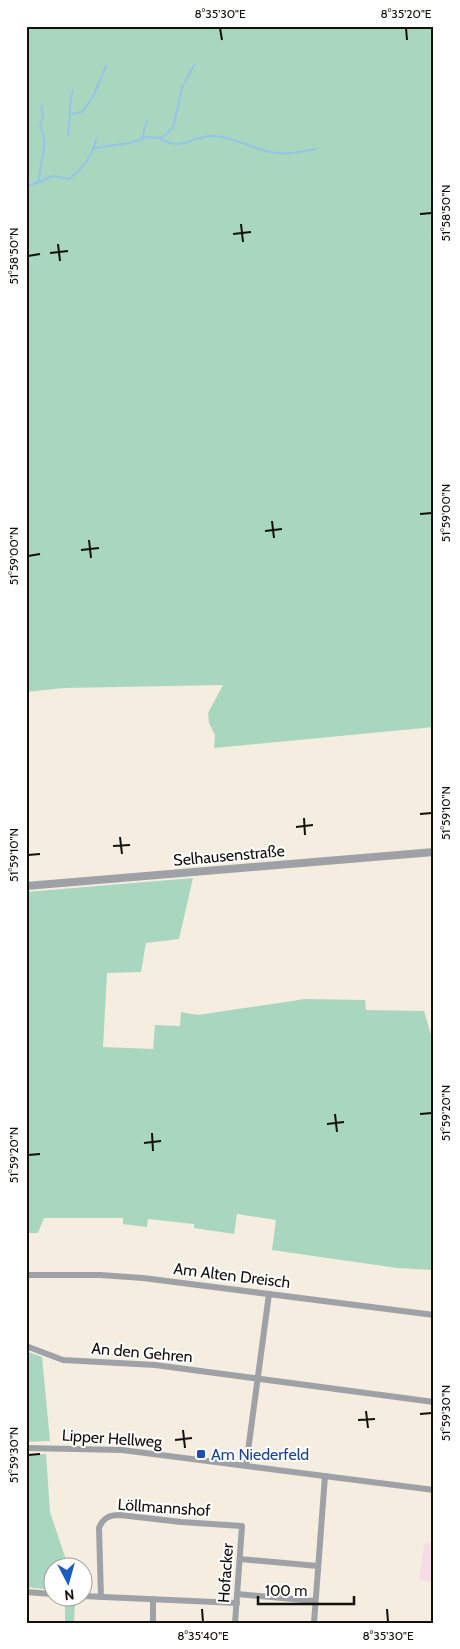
<svg xmlns="http://www.w3.org/2000/svg" width="460" height="1649" font-family="Cabin,sans-serif">
<rect width="100%" height="100%" fill="#f5eddf"/>
<path fill="#f6dce4" d="M 434,1540 L 434,1582 L 419,1580 L 424,1545 Z"/>
<g fill="#a9d6bf">
<path d="M 26,26 L 434,26 L 434,727 L 214,748 L 215,735 L 209,723 L 208,713 L 223,685 L 64,688 L 26,692 Z"/>
<path d="M 193,878 L 179,939 L 146,943 L 141,972 L 107,973 L 103,1047 L 153,1049 L 155,1025 L 180,1026 L 181,1012 L 198,1015 L 305,999 L 365,1000 L 366,1010 L 424,1011 L 431,1035 L 434,1035 L 434,1270 L 397,1268 L 272,1250 L 276,1220 L 237,1214 L 234,1234 L 194,1228 L 194,1224 L 148,1219 L 147,1227 L 123,1224 L 123,1218 L 44,1218 L 38,1233 L 26,1233 L 26,892 Z"/>
<path d="M 26,1351 L 42,1357 L 50,1441 L 26,1442 Z"/>
<path d="M 46,1454 L 50,1512 L 68,1566 L 52,1566 L 52,1590 L 26,1587 L 26,1455 Z"/>
<path d="M 65,1601 L 75,1601 L 74,1623 L 65,1623 Z"/>
</g>
<g fill="none" stroke-linecap="round" stroke-linejoin="round">
<g stroke="#94c5e9" stroke-width="2">
<path d="M 72,114 L 82,112 L 93,97 L 106,66"/>
<path d="M 68,135 C 71,119 68,104 73,90"/>
<path d="M 142,138 L 147,121"/>
<path d="M 160,138 C 181,153 192,135 214,136 C 236,137 256,151 277,153 C 290,155 303,151 316,149"/>
<path d="M 94,148 L 130,143 L 147,137 L 160,138 L 167,134 L 174,124 L 182,88 L 194,65"/>
<path d="M 39,181 C 39,162 50,145 40,126 L 43,117 L 41,106"/>
<path d="M 26,187 L 53,176 L 69,179 C 83,169 92,157 96,139"/>
</g>
<g stroke="#9ea2a7" stroke-width="6">
<path d="M 26,1275 L 100,1275 L 143,1278 L 434,1315"/>
<path d="M 26,1346 L 63,1360 L 155,1365 L 434,1402"/>
<path d="M 26,1448 L 122,1450 L 434,1490"/>
<path d="M 246,1466 L 269,1294"/>
<path d="M 240,1559 L 318,1566"/>
<path d="M 26,1592 L 52,1594"/>
<path d="M 237,1594 L 315,1601"/>
<path d="M 82,1596 L 237,1603"/>
<path d="M 101,1597 L 99,1528 C 103,1518 109,1515 120,1515 L 181,1522 L 242,1526 L 235,1623"/>
<path d="M 153,1623 L 153,1599"/>
<path d="M 314,1623 L 325,1476"/>
</g>
<path stroke="#9ea2a7" stroke-width="8" d="M 26,886 L 434,852"/>
</g>
<path fill="none" stroke="#12100b" stroke-width="2" d="M 220,28 L 222,40M 406,28 L 407,40M 420,214 L 432,213M 241,224 L 243,242M 233,234 L 251,232M 58,244 L 60,261M 50,253 L 68,251M 28,256 L 40,254M 420,514 L 432,513M 272,521 L 274,538M 265,531 L 282,529M 89,540 L 91,558M 81,550 L 99,548M 28,556 L 40,554M 420,814 L 432,813M 304,818 L 305,835M 296,827 L 313,825M 120,837 L 122,854M 113,846 L 130,845M 28,855 L 40,854M 335,1114 L 337,1132M 420,1114 L 432,1113M 327,1124 L 344,1122M 152,1133 L 153,1151M 144,1143 L 161,1141M 28,1155 L 40,1154M 366,1411 L 368,1428M 420,1414 L 432,1413M 358,1420 L 375,1419M 183,1430 L 185,1448M 175,1440 L 192,1438M 28,1455 L 40,1454M 202,1609 L 203,1622M 387,1609 L 388,1622"/>
<rect fill="#1a4fb4" stroke="#fff" stroke-width="2" x="196" y="1449" width="10" height="10" rx="2.5"/>
<g text-anchor="middle" stroke-width="4" stroke-linejoin="round" paint-order="stroke">
<g font-size="16" fill="#12100b" stroke="#fff">
<text transform="translate(229 855) rotate(-5)" y="6">Selhausenstraße</text>
<text transform="translate(232 1275) rotate(7)" y="6">Am Alten Dreisch</text>
<text transform="translate(142 1352) rotate(5)" y="6">An den Gehren</text>
<text transform="translate(112 1438) rotate(4)" y="6">Lipper Hellweg</text>
<text transform="translate(164 1507) rotate(4)" y="6">Löllmannshof</text>
<text transform="translate(225 1573) rotate(-86)" y="6">Hofacker</text>
</g>
<g font-size="16" fill="#164399" stroke="#fff" text-anchor="start">
<text x="211" y="1460">Am Niederfeld</text>
</g>
</g>
<rect width="460" height="1649" fill="none" stroke="#ffffff" stroke-width="55"/>
<g transform="translate(68 1582) rotate(174)"><circle r="24" fill="#ffffff" stroke="#a09f9d"/>
<path d="M0-4L9 19L0 12L-9 19Z" fill="#175bc6"/>
<text y="-8" font-size="14" font-weight="bold" text-anchor="middle" fill="#12100b">N</text>
</g>
<path d="M258 1596v8h96v-8" fill="none" stroke="#12100b" stroke-width="2.5"/>
<text x="265" y="1596" font-size="15" fill="#12100b" stroke="#ffffff" stroke-width="4" paint-order="stroke">100 m</text>
<rect x="28" y="28" width="404" height="1594" fill="none" stroke="#12100b" stroke-width="2"/>
<g font-size="12" text-anchor="middle" fill="#12100b">
<text x="220" y="18">8°35'30"E</text>
<text x="406" y="18">8°35'20"E</text>
<text transform="translate(446 213) rotate(-90)" y="4">51°58'50"N</text>
<text transform="translate(14 256) rotate(-90)" y="4">51°58'50"N</text>
<text transform="translate(446 513) rotate(-90)" y="4">51°59'00"N</text>
<text transform="translate(14 556) rotate(-90)" y="4">51°59'00"N</text>
<text transform="translate(446 813) rotate(-90)" y="4">51°59'10"N</text>
<text transform="translate(14 855) rotate(-90)" y="4">51°59'10"N</text>
<text transform="translate(446 1113) rotate(-90)" y="4">51°59'20"N</text>
<text transform="translate(14 1155) rotate(-90)" y="4">51°59'20"N</text>
<text transform="translate(446 1413) rotate(-90)" y="4">51°59'30"N</text>
<text transform="translate(14 1455) rotate(-90)" y="4">51°59'30"N</text>
<text x="203" y="1640">8°35'40"E</text>
<text x="388" y="1640">8°35'30"E</text>
</g>
</svg>
